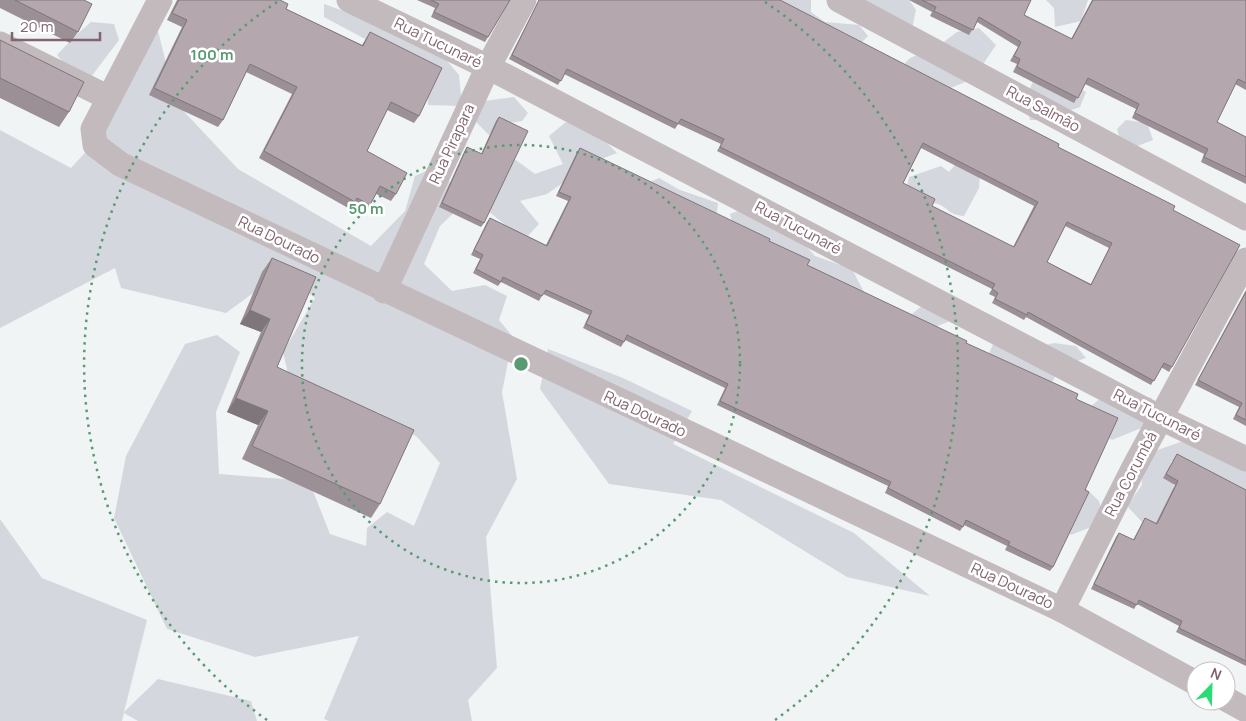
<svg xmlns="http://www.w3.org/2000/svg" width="1246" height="721" font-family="Manrope,sans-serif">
<rect width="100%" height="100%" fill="#f0f4f4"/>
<g fill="#d5d7de">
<path d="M 772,0 L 811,0 L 811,12 L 825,22 L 859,25 L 868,36 L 860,44 Z"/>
<path d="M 849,0 L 909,0 L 916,10 L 911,33 Z"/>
<path d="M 1046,0 L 1088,0 L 1081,21 L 1055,27 L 1054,8 Z"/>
<path d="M 324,4 L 378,23 L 408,42 L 436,48 L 459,75 L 462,106 L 428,105 L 427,78 L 366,59 L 365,39 L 324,17 Z"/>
<path d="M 91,22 L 114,24 L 119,40 L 91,77 L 70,71 L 57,55 L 74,37 Z"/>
<path d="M 979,28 L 996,45 L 973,79 L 933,95 L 898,71 L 910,58 L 937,47 L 957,32 Z"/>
<path d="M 158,31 L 176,103 L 238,169 L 371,246 L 405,211 L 415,176 L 442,164 L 460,207 L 440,226 L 424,264 L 452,291 L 485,285 L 507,296 L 499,320 L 513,337 L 502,392 L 517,479 L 486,537 L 497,668 L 468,700 L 472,721 L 329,721 L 324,719 L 359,636 L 255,657 L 167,629 L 114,518 L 126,456 L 185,344 L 217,335 L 240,352 L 216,412 L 219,474 L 309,481 L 330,534 L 366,546 L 367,528 L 387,512 L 414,526 L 440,463 L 417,437 L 377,412 L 358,413 L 290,382 L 283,352 L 315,298 L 283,271 L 226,313 L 121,288 L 115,268 L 0,328 L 0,130 L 71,168 L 103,133 L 128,36 Z"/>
<path d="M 1033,81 L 1069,82 L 1086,92 L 1080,107 L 1042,120 L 1030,120 L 1025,101 Z"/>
<path d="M 514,97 L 528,113 L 522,121 L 497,125 L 489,135 L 475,121 L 484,101 Z"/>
<path d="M 1126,120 L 1147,123 L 1153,140 L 1132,148 L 1120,139 L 1117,129 Z"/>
<path d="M 566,122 L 597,133 L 617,153 L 591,163 L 547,194 L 520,201 L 539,224 L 524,240 L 488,211 L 513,158 L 535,174 L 563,164 L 549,136 Z"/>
<path d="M 955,165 L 980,175 L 979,188 L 964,216 C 948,215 949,208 938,204 C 925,200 920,204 905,196 L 909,177 L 941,166 L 949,172 Z"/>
<path d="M 659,178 L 680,190 L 718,203 L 716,218 L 650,182 Z"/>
<path d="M 748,207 L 791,229 L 815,256 L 852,269 L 864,292 L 840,292 L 736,238 L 730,214 Z"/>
<path d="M 934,296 L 950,303 L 948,322 L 932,328 L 912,314 Z"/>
<path d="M 997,335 L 1026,350 L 1054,343 L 1076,346 L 1086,358 L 1059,367 L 1053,381 L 1039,389 L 987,358 Z"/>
<path d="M 548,349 L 623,378 L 692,411 L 673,444 L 854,533 L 930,596 L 847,577 L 721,500 L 609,484 L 540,389 Z"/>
<path d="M 1108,392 L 1152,398 L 1146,426 L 1112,440 L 1086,424 L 1090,407 Z"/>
<path d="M 1186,440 L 1246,469 L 1246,504 L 1203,473 L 1171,461 L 1179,536 L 1142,522 L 1127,506 L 1142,485 L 1141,474 L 1152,452 Z"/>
<path d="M 1073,476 L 1099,501 L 1103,515 L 1098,524 L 1071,535 L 1052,512 Z"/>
<path d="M 0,519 L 42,578 L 147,620 L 124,712 L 158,679 L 251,701 L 257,721 L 138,721 L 124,713 L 122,721 L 0,721 Z"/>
</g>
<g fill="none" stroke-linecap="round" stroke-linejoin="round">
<g stroke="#c2babd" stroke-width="25">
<path d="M 160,0 L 93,129 L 95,145 L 120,164 L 1062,610 L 1196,683"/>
<path d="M 349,0 L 488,67 L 1161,418 L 1246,459"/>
<path d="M 839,0 L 1246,218"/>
<path d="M 0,44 L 109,98"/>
<path d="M 384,291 L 488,67 L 524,0"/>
<path d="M 1062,610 L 1133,469 L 1246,260"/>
<path d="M 1226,699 L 1246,710"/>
</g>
</g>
<g fill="#9b9096" fill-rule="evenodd">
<path d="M 0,0 L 84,0 L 78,32 L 70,43 L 0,8 Z"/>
<path d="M 177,0 L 280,0 L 286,9 L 362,45 L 370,32 L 419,116 L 414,123 L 387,110 L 367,151 L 396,194 L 391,201 L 376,194 L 365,212 L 352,205 L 350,209 L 259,158 L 292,94 L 246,72 L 223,120 L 218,127 L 149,95 L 182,27 L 167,20 Z"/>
<path d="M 417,0 L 510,0 L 485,42 L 431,17 L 435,8 Z"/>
<path d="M 539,0 L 780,0 L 1058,147 L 1173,210 L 1172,367 L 1169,372 L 1161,367 L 1151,385 L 1026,317 L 1024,320 L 992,303 L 995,297 L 989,294 L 992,289 L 717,151 L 721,144 L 678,124 L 675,129 L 564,74 L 558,85 L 509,59 ZM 921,148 L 1034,206 L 1013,247 L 932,206 L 903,183 ZM 1065,226 L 1109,248 L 1091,284 L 1047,262 Z"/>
<path d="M 909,0 L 1031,0 L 1024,15 L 1071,39 L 1092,0 L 1246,0 L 1246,90 L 1235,84 L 1217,122 L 1246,137 L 1246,184 L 1201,162 L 1204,154 L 1132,118 L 1136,109 L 1085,84 L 1074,103 L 1013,72 L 1017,64 L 1010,61 L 1018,47 L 977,22 L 969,35 L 930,16 L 932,12 Z"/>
<path d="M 0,40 L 69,112 L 59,127 L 0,98 Z"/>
<path d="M 499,117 L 484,223 L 481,227 L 439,207 L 464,152 L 467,147 L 481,154 L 496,121 Z"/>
<path d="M 580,148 L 769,241 L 807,265 L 966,343 L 1076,399 L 1085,490 L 1053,567 L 1050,571 L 1005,550 L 1007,546 L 964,525 L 960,531 L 885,493 L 888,486 L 717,405 L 725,388 L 625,340 L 621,347 L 583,328 L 589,315 L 543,294 L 539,301 L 501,282 L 498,286 L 473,273 L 480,259 L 471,255 L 487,222 L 490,218 L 546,245 L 568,201 L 556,196 L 577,152 Z"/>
<path d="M 272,258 L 277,367 L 380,504 L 371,518 L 242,459 L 258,425 L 227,412 L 261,332 L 240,324 L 262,272 Z"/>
<path d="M 1246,290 L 1246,426 L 1233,419 L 1239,407 L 1195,385 Z"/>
<path d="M 1177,454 L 1246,490 L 1246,666 L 1176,632 L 1179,626 L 1137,604 L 1134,609 L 1091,589 L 1116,537 L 1119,533 L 1133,540 L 1145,518 L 1156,523 L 1175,485 L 1163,478 Z"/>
</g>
<g fill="#7e767a">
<path d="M 250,310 L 270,319 L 261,332 L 240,324 Z"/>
<path d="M 236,398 L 268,411 L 258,425 L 227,412 Z"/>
</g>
<g fill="#b4a8ae" stroke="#7e767a" fill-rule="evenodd">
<path d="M 15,0 L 84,0 L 92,4 L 78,32 Z"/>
<path d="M 179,0 L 280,0 L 288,4 L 286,9 L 363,46 L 370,32 L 442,68 L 419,116 L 391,102 L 367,151 L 407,173 L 396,194 L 380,186 L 370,205 L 357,198 L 355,202 L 264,151 L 297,87 L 250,64 L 223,120 L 154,88 L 187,20 L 172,13 Z"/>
<path d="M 431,0 L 510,0 L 488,37 L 434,12 L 439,4 Z"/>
<path d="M 539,0 L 780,0 L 1059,144 L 1058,147 L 1175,206 L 1173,210 L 1240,245 L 1172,367 L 1164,363 L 1154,381 L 1028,312 L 1027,315 L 995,299 L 998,293 L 992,289 L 995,284 L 720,147 L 724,139 L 681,119 L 678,124 L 567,69 L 561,81 L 512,55 ZM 923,143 L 1038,202 L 1014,247 L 932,206 L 935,199 L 903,183 ZM 1067,222 L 1112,243 L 1091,285 L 1047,262 Z"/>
<path d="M 922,0 L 1031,0 L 1024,15 L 1072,39 L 1093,0 L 1246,0 L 1246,83 L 1238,79 L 1217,122 L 1246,137 L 1246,177 L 1204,157 L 1208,149 L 1135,113 L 1139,104 L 1088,78 L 1078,98 L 1017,67 L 1020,59 L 1014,56 L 1021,42 L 979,17 L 973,30 L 934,11 L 936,7 Z"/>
<path d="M 0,40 L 84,82 L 69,112 L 0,78 Z"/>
<path d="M 499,117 L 528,131 L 484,223 L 442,203 L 467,147 L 482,154 Z"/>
<path d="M 580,148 L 770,239 L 769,241 L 810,260 L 807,265 L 967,341 L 966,343 L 1078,394 L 1076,399 L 1118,418 L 1085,490 L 1089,492 L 1053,567 L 1008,545 L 1010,542 L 966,520 L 963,527 L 888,488 L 891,482 L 720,401 L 728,384 L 627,335 L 624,342 L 586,324 L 592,311 L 546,290 L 542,296 L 503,277 L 501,282 L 476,269 L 483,255 L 474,250 L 490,218 L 547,246 L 571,197 L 559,192 Z"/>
<path d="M 272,258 L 316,277 L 277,367 L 414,430 L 380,504 L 252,446 L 268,411 L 236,398 L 270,319 L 250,310 Z"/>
<path d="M 1246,292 L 1246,420 L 1236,415 L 1242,403 L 1198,380 Z"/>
<path d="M 1177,454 L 1246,490 L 1246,661 L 1179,628 L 1182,621 L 1139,600 L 1137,605 L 1094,584 L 1119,533 L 1134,540 L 1145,518 L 1157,524 L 1178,481 L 1166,474 Z"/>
</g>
<g fill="none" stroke="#599a72" stroke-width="2.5" stroke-dasharray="2.5 5">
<circle cx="521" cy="364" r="219"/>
<path d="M267 720A437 437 0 0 1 277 2M765 2A437 437 0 0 1 775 720"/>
</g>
<g text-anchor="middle" stroke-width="5" stroke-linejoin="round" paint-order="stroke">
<g font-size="15" fill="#80646f" stroke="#fff">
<text transform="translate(438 43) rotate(26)" y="5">Rua Tucunaré</text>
<text transform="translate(1043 109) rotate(28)" y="5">Rua Salmão</text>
<text transform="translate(452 144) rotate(-65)" y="5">Rua Pirapara</text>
<text transform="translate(798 228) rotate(28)" y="5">Rua Tucunaré</text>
<text transform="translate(279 240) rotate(26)" y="5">Rua Dourado</text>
<text transform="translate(645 414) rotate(25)" y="5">Rua Dourado</text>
<text transform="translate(1157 415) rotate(27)" y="5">Rua Tucunaré</text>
<text transform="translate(1131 474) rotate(-62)" y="5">Rua Corumbá</text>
<text transform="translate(1012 586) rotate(25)" y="5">Rua Dourado</text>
</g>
</g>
<circle cx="521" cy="364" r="8" fill="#599a72" stroke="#fff" stroke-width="2.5"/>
<g font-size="15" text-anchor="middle" font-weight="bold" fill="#599a72" stroke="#fff" stroke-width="5" stroke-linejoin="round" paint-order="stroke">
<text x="212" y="60">100 m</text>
<text x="366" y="214">50 m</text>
</g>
<g transform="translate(1211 686) rotate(23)"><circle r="24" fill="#ffffff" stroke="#ccc1c5"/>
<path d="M0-4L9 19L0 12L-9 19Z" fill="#29dc75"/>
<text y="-8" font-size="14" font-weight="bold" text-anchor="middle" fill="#80646f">N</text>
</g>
<path d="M12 32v8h88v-8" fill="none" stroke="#80646f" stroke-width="2.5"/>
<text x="20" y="32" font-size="15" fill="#80646f" stroke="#ffffff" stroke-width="4" paint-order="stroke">20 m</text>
</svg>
